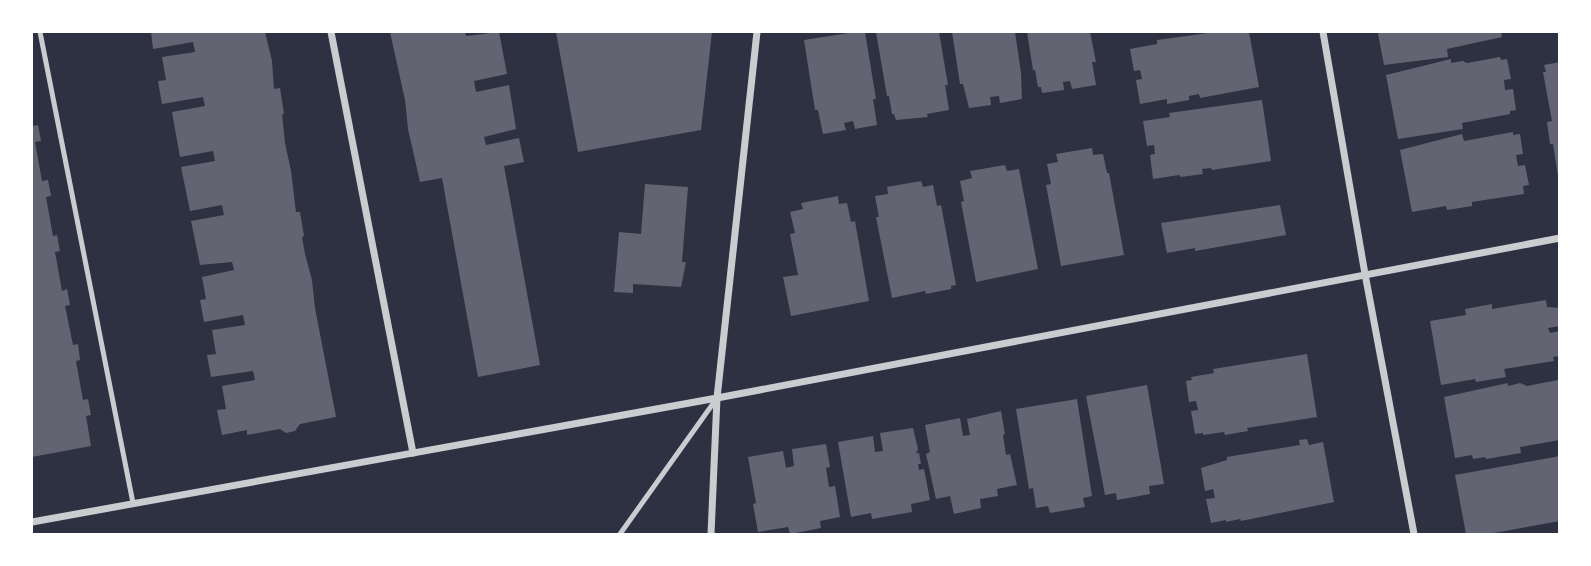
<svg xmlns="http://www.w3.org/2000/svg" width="1591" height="566" font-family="Cabin,sans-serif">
<rect width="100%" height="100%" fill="#2d3142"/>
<g fill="#626471">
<path d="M 151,32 L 265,32 L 272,61 L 274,89 L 280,88 L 284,114 L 282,114 L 285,143 L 291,171 L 296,212 L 300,212 L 304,236 L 302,237 L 305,254 L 312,280 L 315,308 L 336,417 L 300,424 L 295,431 L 286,433 L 280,429 L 247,435 L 247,430 L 222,435 L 217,410 L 226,409 L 222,386 L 255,380 L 254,375 L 253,371 L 211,377 L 207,355 L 216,354 L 212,330 L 245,325 L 243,315 L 204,322 L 200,300 L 206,299 L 202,277 L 234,270 L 232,262 L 200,265 L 191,221 L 224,215 L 222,205 L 190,211 L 181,167 L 215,161 L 213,151 L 180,157 L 172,112 L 205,106 L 203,97 L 162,104 L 158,81 L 166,80 L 162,57 L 195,52 L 193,42 L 153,49 Z"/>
<path d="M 390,32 L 465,32 L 466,36 L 499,32 L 507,74 L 474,81 L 476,92 L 509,85 L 516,129 L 484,137 L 486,145 L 519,138 L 524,162 L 504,166 L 540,365 L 478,377 L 442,178 L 420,182 L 408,129 L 405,100 Z"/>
<path d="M 556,32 L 712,32 L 701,130 L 578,152 Z"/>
<path d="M 855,32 L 865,32 L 876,99 L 873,99 L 877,125 L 855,129 L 853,121 L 844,123 L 846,130 L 823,134 L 818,110 L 815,110 L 804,40 Z"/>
<path d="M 876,32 L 939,32 L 948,85 L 945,85 L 949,110 L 927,114 L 928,117 L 896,120 L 894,114 L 892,114 L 889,96 L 887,96 Z"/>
<path d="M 952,32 L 1015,32 L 1021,73 L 1022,99 L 1000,103 L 999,96 L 990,97 L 991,105 L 969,108 L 963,84 L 960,84 Z"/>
<path d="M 1027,32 L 1090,32 L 1096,62 L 1092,62 L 1096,85 L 1072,89 L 1070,81 L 1063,82 L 1064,90 L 1042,93 L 1041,87 L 1038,87 L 1035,70 L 1033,70 Z"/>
<path d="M 1216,32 L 1249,32 L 1259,87 L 1200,98 L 1199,94 L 1189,96 L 1189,100 L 1167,104 L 1167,99 L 1140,104 L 1136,80 L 1142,79 L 1141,74 L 1140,70 L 1134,71 L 1130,49 L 1157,44 L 1157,40 Z"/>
<path d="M 1380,32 L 1501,32 L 1502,37 L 1447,49 L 1448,57 L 1384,65 L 1378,34 Z"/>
<path d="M 1500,57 L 1501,60 L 1507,59 L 1511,79 L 1504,80 L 1505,90 L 1513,89 L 1516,110 L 1510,111 L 1510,114 L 1462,123 L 1463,129 L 1398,139 L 1386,75 L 1451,59 L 1451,63 L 1463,61 L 1467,63 Z"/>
<path d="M 1560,62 L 1560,176 L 1558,176 L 1553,144 L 1550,144 L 1547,122 L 1552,121 L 1543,72 L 1546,72 L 1544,65 Z"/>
<path d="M 1262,100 L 1271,161 L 1212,170 L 1211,168 L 1202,169 L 1203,174 L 1181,177 L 1179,175 L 1153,179 L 1150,155 L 1155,154 L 1154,145 L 1147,146 L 1143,121 L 1170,117 L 1169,113 Z"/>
<path d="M 38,125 L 41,141 L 35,142 L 42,181 L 48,180 L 51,196 L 46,197 L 53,236 L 57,235 L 60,251 L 55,252 L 62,291 L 67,289 L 70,305 L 65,306 L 73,345 L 78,344 L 80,360 L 76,361 L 83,400 L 88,399 L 91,415 L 86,416 L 91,446 L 32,457 L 32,126 Z"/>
<path d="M 1513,132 L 1513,135 L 1520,134 L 1523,154 L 1516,155 L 1518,166 L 1525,165 L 1529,185 L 1523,186 L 1524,194 L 1472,202 L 1472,206 L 1447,210 L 1446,206 L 1412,212 L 1400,150 L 1462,134 L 1464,141 Z"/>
<path d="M 1092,148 L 1093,155 L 1103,154 L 1107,173 L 1109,173 L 1124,255 L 1061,266 L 1046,185 L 1051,184 L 1047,164 L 1058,162 L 1056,154 Z"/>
<path d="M 1005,165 L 1007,171 L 1019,169 L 1038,269 L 976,282 L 961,202 L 964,201 L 960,181 L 972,178 L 970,171 Z"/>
<path d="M 921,181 L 923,187 L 933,185 L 937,206 L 941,205 L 956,285 L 951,286 L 951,289 L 926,294 L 925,291 L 892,298 L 876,217 L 879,217 L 875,196 L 888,194 L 887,187 Z"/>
<path d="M 645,184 L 688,187 L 682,262 L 686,262 L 681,287 L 633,284 L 633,293 L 614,292 L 619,232 L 641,234 Z"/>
<path d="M 838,196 L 839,204 L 847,203 L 851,222 L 855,221 L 869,301 L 791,316 L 783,277 L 798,275 L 790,234 L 795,233 L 790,212 L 803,209 L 801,203 Z"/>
<path d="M 1280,205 L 1286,235 L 1195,251 L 1195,248 L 1167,253 L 1161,223 Z"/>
<path d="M 1546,300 L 1547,307 L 1560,308 L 1560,326 L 1548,328 L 1550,333 L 1560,331 L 1560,356 L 1553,357 L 1554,361 L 1504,369 L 1506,377 L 1476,382 L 1475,379 L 1441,385 L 1430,321 L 1466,315 L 1465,309 L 1492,304 L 1492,309 Z"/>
<path d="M 1307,354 L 1317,417 L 1247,428 L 1248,431 L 1225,435 L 1224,432 L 1203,435 L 1203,433 L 1195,434 L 1191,411 L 1198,410 L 1196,401 L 1189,402 L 1186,381 L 1192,380 L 1191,377 L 1214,373 L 1213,369 Z"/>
<path d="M 1558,380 L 1560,440 L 1520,447 L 1521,453 L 1486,459 L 1485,457 L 1473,459 L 1472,455 L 1455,458 L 1444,397 L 1508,383 L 1508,386 L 1520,383 L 1527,386 Z"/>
<path d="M 1147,385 L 1164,484 L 1149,486 L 1150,494 L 1117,500 L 1116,493 L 1105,495 L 1086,396 Z"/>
<path d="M 1077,399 L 1092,496 L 1083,498 L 1085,507 L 1050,513 L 1048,506 L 1036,508 L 1033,488 L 1029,489 L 1016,409 Z"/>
<path d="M 1001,411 L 1005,434 L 1003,435 L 1006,455 L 1010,454 L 1017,485 L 997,489 L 998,496 L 980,499 L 981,508 L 954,514 L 950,496 L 936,499 L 926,454 L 930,452 L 925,425 L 960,418 L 963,436 L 970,435 L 967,419 Z"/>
<path d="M 913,428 L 918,449 L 916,453 L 919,453 L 921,464 L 918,464 L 919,470 L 924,469 L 930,500 L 911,504 L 912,512 L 872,519 L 871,513 L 851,517 L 838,442 L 873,436 L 875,452 L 883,451 L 880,433 Z"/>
<path d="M 1307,439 L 1309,445 L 1323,442 L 1334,502 L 1241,521 L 1240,519 L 1226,522 L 1226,520 L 1211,523 L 1206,499 L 1215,498 L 1213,489 L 1205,491 L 1201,468 L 1227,460 L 1227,457 L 1300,445 L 1299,440 Z"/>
<path d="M 826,444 L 830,467 L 826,468 L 829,487 L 835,486 L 840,517 L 820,521 L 821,528 L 790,534 L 788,527 L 758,532 L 753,504 L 756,503 L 748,457 L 783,451 L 786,468 L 789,467 L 794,466 L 792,449 Z"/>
<path d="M 1560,456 L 1560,521 L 1488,534 L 1466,534 L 1455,475 Z"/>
</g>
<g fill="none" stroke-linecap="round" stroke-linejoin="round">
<g stroke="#caccd0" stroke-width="5">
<path d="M 40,32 L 133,503"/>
<path d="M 620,534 L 717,398"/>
</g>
<g stroke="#caccd0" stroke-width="7">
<path d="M 331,32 L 413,453"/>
<path d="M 1323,32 L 1365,274 L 1414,534"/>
<path d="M 32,522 L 717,398 L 1560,238"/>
<path d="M 711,534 L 717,398 L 757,32"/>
</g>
</g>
<rect width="1591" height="566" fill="none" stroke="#ffffff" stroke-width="66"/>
</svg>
